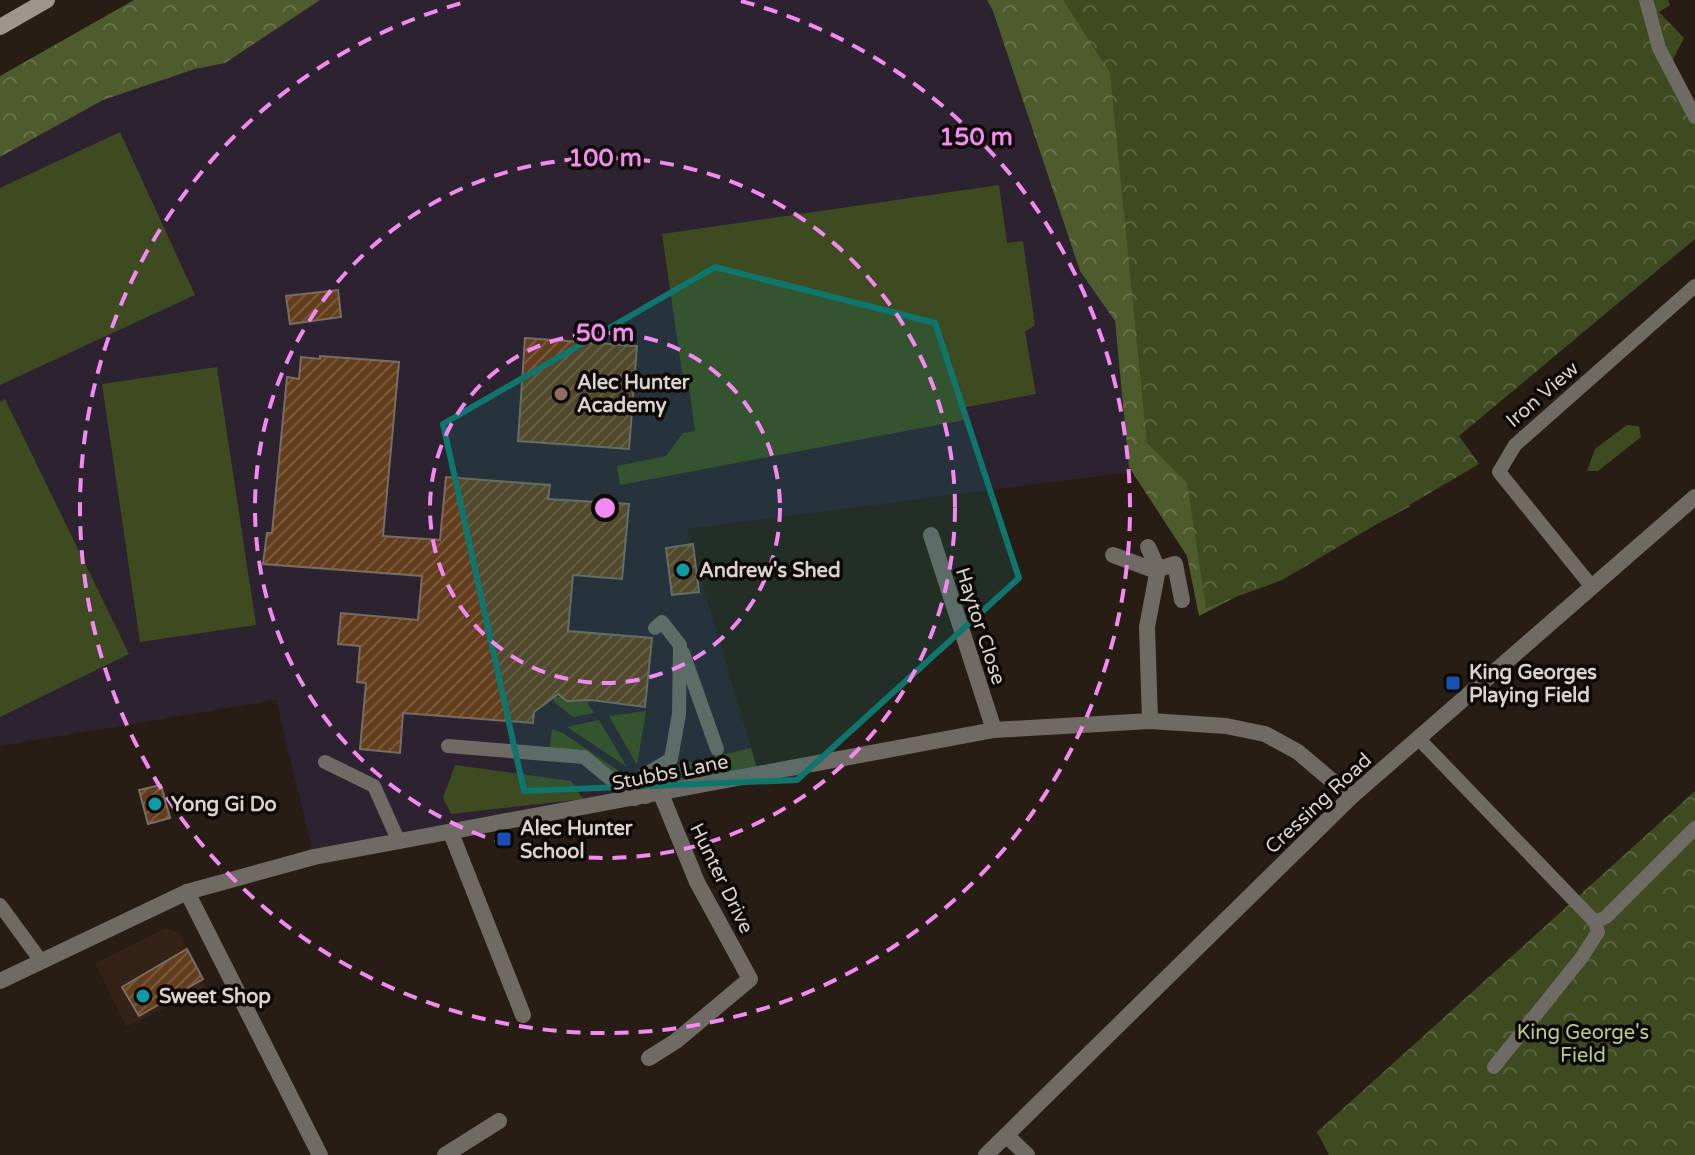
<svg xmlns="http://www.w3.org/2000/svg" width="1695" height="1155" font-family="'Varela Round',sans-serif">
<defs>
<pattern id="forest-crowns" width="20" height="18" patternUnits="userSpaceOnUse" patternTransform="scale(2)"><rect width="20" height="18" fill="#4d5b2d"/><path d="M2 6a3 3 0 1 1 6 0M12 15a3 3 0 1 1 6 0" fill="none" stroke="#66724a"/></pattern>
<pattern id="park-crowns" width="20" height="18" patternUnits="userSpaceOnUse" patternTransform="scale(2)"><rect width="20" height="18" fill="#3e4a20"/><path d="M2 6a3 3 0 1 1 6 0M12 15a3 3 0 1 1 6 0" fill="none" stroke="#59633f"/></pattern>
<pattern id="building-hatch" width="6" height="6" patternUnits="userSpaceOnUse" patternTransform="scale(2)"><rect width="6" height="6" fill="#633e1d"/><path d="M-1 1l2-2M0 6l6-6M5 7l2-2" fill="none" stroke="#79593d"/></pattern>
</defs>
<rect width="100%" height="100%" fill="#281d14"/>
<path fill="#332215" d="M 166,928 L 179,933 L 206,988 L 126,1027 L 95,963 Z"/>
<path fill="#2d2230" d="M 268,0 L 1024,0 L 1108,255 L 1130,472 L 686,529 L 759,775 L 314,857 L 276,700 L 0,746 L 0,147 Z"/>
<g fill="#3e4a20">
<path d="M 120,132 L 195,295 L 0,385 L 0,188 Z"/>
<path d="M 999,185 L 1007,243 L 1023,241 L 1035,325 L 1025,332 L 1036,394 L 962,408 L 964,420 L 620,485 L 617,466 L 666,456 L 683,433 L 695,431 L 688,379 L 683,379 L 662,234 Z"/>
<path d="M 217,367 L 256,625 L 140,642 L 102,384 Z"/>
<path d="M 5,399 L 129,654 L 0,717 L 0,402 Z"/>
<path d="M 1627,425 L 1639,426 L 1641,437 L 1598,471 L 1587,471 L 1595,449 Z"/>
<path d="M 554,697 L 562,697 L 567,701 L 586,700 L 594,713 L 573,717 L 554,702 Z"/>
<path d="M 646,711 L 637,765 L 609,716 Z"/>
<path d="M 599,720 L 627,767 L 567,727 Z"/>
<path d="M 552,729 L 563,733 L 632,780 L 627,785 L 584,755 L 549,752 Z"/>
<path d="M 751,748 L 757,769 L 660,785 L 657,770 Z"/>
<path d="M 455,765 L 571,781 L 583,799 L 451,814 L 443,798 Z"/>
</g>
<g fill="url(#forest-crowns)">
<path d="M 134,0 L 320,0 L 225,63 L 195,69 L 103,100 L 0,157 L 0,76 Z"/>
<path d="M 987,0 L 1105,0 L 1369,501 L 1411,506 L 1199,616 L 1187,556 L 1129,467 L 1115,321 L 1080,271 L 993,11 Z"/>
</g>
<g fill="url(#park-crowns)">
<path d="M 1063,0 L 1668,0 L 1670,5 L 1659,12 L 1684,38 L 1667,71 L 1695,115 L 1695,239 L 1459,436 L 1479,464 L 1282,580 L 1206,608 L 1187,483 L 1147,443 L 1110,73 Z"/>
<path d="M 1695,791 L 1695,1155 L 1329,1155 L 1317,1132 Z"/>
</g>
<g fill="url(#building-hatch)" stroke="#7a6c61" stroke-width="2">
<path d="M 338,290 L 341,317 L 290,324 L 286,296 Z"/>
<path d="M 525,338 L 637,346 L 629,449 L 518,441 Z"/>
<path d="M 320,356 L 399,362 L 383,536 L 440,540 L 446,477 L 550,485 L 548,499 L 629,504 L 622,579 L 573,575 L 568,631 L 652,638 L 645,707 L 591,700 L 567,701 L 558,694 L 534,712 L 533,723 L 403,713 L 400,753 L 360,749 L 366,683 L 357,682 L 360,646 L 338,644 L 341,613 L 418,620 L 422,576 L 263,564 L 267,533 L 272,533 L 287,377 L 299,379 L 301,357 L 320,359 Z"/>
<path d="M 693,544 L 699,592 L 672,595 L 666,548 Z"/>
<path d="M 161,785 L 170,818 L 148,824 L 139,790 Z"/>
<path d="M 187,949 L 203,979 L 139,1016 L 122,987 Z"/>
</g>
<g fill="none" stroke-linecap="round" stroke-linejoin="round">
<g stroke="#706a65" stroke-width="14">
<path d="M 1646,0 L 1659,48 L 1695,117"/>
<path d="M 1592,587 L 1499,472 L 1515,445 L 1695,286"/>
<path d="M 683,653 L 717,749"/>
<path d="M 1418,738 L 1595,922 L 1598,932 L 1582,957 L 1494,1067"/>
<path d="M 448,746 L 584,757 L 635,799"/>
<path d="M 325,762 L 374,786 L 399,842"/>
<path d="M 646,797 L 643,776 L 671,759 L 679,714 L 680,645 L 662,622 L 655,628"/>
<path d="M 0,905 L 41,961"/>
<path d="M 1595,922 L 1606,917 L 1695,828"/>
</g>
<g stroke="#706a65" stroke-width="16">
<path d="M 931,535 L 994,730"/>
<path d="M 1148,547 L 1158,569"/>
<path d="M 1113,555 L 1151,569 L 1158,569"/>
<path d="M 1150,721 L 1147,627 L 1158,569 L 1175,564 L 1182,600"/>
<path d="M 451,833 L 523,1015"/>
<path d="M 187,892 L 320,1155"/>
<path d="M 0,981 L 187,892 L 314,857 L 994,730 L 1150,721 L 1226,726 L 1265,734 L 1298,752 L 1351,797"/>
<path d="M 649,1058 L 676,1041 L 750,979 L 697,882 L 661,794"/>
<path d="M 1007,1136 L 1027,1155"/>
<path d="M 445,1155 L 499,1121"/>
</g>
<path stroke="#706a65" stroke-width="16" d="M 986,1155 L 1351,797 L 1695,497"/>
<path stroke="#9e958c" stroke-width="16" d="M 0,27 L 47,0"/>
</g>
<path fill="#0f766e" fill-opacity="0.2" stroke="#0f766e" stroke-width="6" stroke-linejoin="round" d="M 715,267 L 935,323 L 1019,578 L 797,780 L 524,791 L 443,424 Z"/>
<g fill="none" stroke="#f38af2" stroke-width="4" stroke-dasharray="14 10">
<circle cx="605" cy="508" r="175"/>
<circle cx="605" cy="508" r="350"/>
<path d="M741 1A525 525 0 1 1 469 1"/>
</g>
<circle fill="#8d6e63" stroke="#0d0805" stroke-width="3" cx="561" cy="394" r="8"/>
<g fill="#0f9aa8" stroke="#0d0805" stroke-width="3">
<circle cx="683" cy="570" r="8"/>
<circle cx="155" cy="804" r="8"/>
<circle cx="143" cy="996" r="8"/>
</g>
<g fill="#1a4fb4" stroke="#0d0805" stroke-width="3">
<rect x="1445" y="675" width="16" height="16" rx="4"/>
<rect x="496" y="831" width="16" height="16" rx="4"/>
</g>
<g text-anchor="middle" stroke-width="7" stroke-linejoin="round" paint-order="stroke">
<g font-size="20" font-weight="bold" fill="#dad2cc" stroke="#0d0805" text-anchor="start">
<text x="577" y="389">Alec Hunter<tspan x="577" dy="23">Academy</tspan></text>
<text x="699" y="577">Andrew's Shed</text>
<text x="1469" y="679">King Georges<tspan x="1469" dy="23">Playing Field</tspan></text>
<text x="171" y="811">Yong Gi Do</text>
<text x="520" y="835">Alec Hunter<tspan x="520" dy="23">School</tspan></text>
<text x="159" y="1003">Sweet Shop</text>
</g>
<g font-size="20" fill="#dad2cc" stroke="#0d0805">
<text transform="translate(1542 394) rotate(-41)" y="7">Iron View</text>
<text transform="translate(981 626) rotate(72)" y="7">Haytor Close</text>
<text transform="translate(670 772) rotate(-11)" y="7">Stubbs Lane</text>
<text transform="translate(1318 803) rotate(-43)" y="7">Cressing Road</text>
<text transform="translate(722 878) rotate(64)" y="7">Hunter Drive</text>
</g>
<g font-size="20" fill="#b7ce84" stroke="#0d0805">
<text x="1583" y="1039">King George's<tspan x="1583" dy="23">Field</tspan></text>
</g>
</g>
<circle cx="605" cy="508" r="12" fill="#f38af2" stroke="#0d0805" stroke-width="4"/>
<g font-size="24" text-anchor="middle" font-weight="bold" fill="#f38af2" stroke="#0d0805" stroke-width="7" stroke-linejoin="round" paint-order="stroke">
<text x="976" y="145">150 m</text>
<text x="605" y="166">100 m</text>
<text x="605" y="341">50 m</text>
</g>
</svg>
